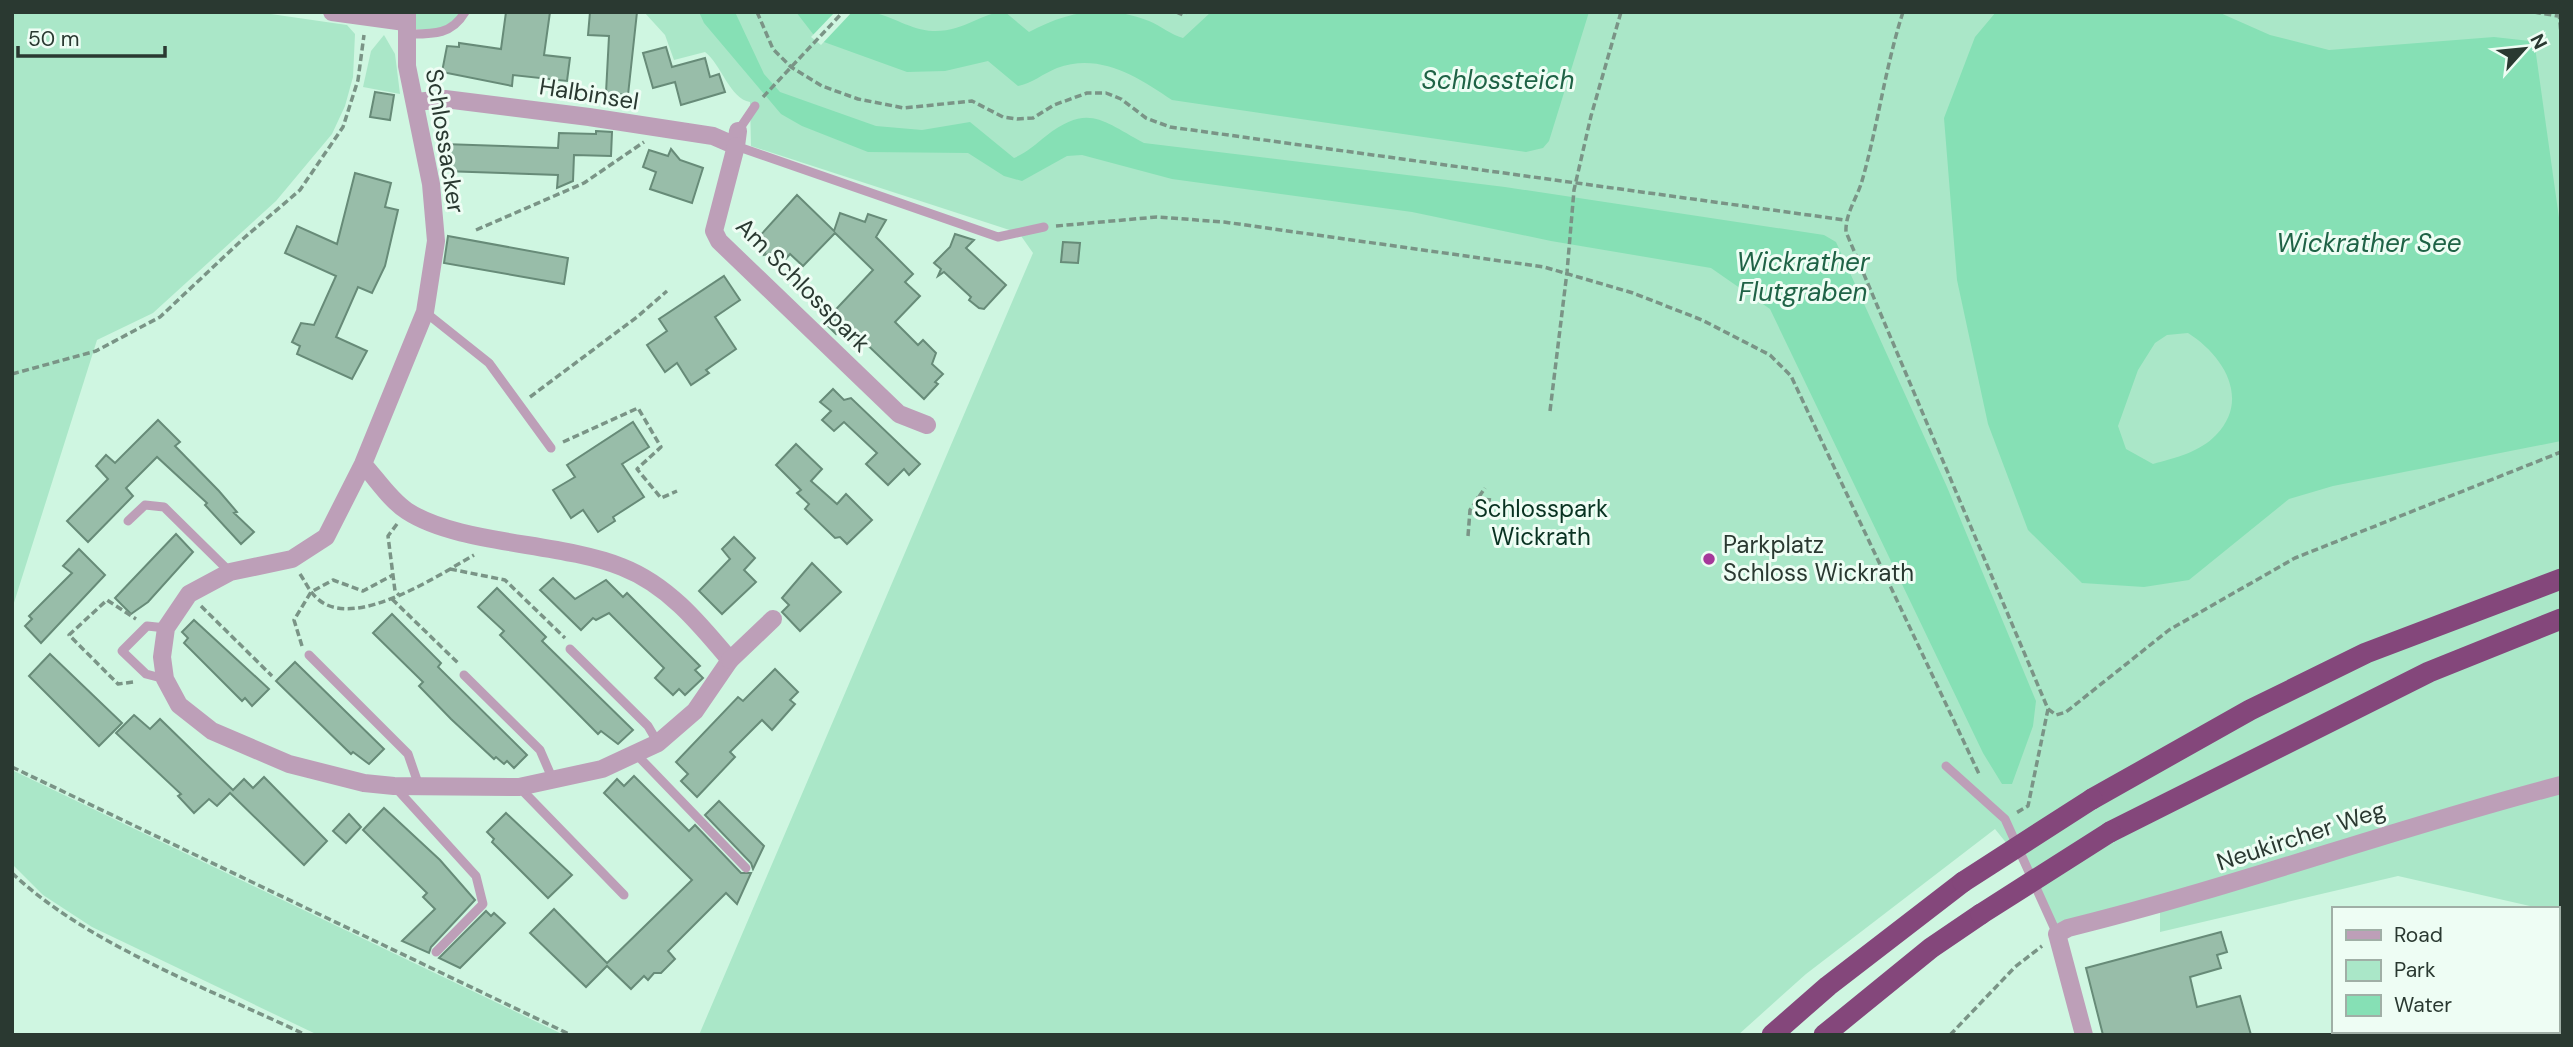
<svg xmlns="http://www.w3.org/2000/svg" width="2573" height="1047" font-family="'DM Sans',sans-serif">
<rect width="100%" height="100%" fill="#cff6e1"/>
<g fill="#aae7c8">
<path d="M 12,12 L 257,12 L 347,25 L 355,34 L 353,77 L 345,106 L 332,134 L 276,201 L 153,313 L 97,340 L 12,609 Z"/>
<path d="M 415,12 L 464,12 L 439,31 L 415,29 Z"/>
<path d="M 644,12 L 2561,12 L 2561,913 L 2557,909 L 2543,909 L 2398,876 L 2160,932 L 2160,906 L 2057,934 L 2016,855 L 1995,829 L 1806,974 L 1738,1035 L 699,1035 L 1033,253 L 1019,233 L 751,146 L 750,102 C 730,99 721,64 705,52 L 674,60 L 665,35 Z"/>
<path d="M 384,35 L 395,54 L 400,94 L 363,87 L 371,51 Z"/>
<path d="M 12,770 L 564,1035 L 318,1035 L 92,927 L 43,895 L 12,864 Z"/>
</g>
<g fill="#86e0b5" fill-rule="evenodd">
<path d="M 699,12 L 735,12 L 764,74 L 780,92 L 876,126 L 922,130 L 970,122 L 1014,158 C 1026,153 1036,144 1046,136 C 1089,103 1102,121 1144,143 L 1505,187 L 1824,235 L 1836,242 L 1947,487 L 2036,701 L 2033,726 L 2012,784 L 2002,784 L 1983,753 L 1770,309 L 1711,268 L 1551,241 L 1412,212 L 1172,179 L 1082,155 L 1067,156 L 1022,181 L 1004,176 L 968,153 L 868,152 L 802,126 L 781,114 L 704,23 Z"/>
<path d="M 796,12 C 820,12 848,8 871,12 C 893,16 910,30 933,31 C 965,32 981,12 1005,12 L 1029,32 C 1068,11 1106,4 1149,21 C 1161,26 1171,35 1183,38 L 1211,12 L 1589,12 L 1549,141 L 1543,148 L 1526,152 L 1172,100 C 1138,77 1100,52 1057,68 C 1044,73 1031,84 1018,86 L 988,61 L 945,71 L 907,72 L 824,42 L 813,34 Z"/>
<path d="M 1996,12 L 2218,12 L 2270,35 L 2329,50 L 2494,37 L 2530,41 L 2535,47 L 2561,232 L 2561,441 L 2333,486 L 2289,499 L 2189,580 L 2144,587 L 2082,583 L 2028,530 L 1988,424 L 1957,280 L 1944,118 L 1975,37 ZM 2188,333 C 2223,355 2251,399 2216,435 C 2200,452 2175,458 2153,464 L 2126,449 L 2118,426 L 2138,370 L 2155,343 L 2167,335 Z"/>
</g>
<path fill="#cff6e1" d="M 835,12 L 852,12 L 821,45 L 811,37 Z"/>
<g fill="#98bda9" stroke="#678b78" stroke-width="2">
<path d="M 506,12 L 550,12 L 544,55 L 570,58 L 567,81 L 513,75 L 512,86 L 442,72 L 447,46 L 459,47 L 459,43 L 501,49 Z"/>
<path d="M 590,12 L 637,12 L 628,95 L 606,93 L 609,36 L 588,35 Z"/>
<path d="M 666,47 L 672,67 L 705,58 L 710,77 L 719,74 L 725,92 L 681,105 L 675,82 L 653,88 L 643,53 Z"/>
<path d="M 375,92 L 394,95 L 390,120 L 370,117 Z"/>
<path d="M 596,131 L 612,132 L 611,156 L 574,155 L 573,181 L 557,188 L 558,175 L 443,171 L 444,144 L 558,148 L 559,133 L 596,134 Z"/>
<path d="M 671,149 L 680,160 L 703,168 L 692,203 L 650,189 L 656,172 L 643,167 L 649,150 L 668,156 Z"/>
<path d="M 355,173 L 391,183 L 385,207 L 398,210 L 385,266 L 372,293 L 358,287 L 336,337 L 367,351 L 352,379 L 297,354 L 300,346 L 292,342 L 301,323 L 314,325 L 336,276 L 285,253 L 297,226 L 337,244 Z"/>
<path d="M 797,195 L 834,231 L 840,213 L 865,222 L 868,214 L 886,220 L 876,237 L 913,274 L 905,282 L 920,296 L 895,322 L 918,345 L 923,340 L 936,353 L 932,364 L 943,374 L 935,382 L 938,384 L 924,399 L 857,335 L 854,339 L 842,327 L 836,334 L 824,322 L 873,270 L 835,233 L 803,266 L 790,254 L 783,262 L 774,253 L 764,255 L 767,246 L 758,238 Z"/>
<path d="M 955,234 L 974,240 L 966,248 L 1006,285 L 984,309 L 979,308 L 969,300 L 971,297 L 944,272 L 938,276 L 941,269 L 934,263 L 950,247 Z"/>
<path d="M 448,236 L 568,258 L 564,284 L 444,263 Z"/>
<path d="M 1063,242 L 1080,243 L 1078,263 L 1061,262 Z"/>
<path d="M 724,276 L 740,300 L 715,317 L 736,349 L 706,370 L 709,373 L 691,385 L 677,363 L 665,372 L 647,345 L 667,331 L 659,319 Z"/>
<path d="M 833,389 L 844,400 L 851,398 L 920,464 L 909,475 L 904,469 L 888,485 L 866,464 L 877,453 L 844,422 L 834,431 L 822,420 L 831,411 L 820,402 Z"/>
<path d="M 158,420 L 180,442 L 175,446 L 219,491 L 237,512 L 234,513 L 254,532 L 241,544 L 205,505 L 207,503 L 157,457 L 126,488 L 133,496 L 88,542 L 67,521 L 108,479 L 96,466 L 106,455 L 115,463 Z"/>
<path d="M 633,422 L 649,447 L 622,464 L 644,497 L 613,517 L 615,521 L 598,532 L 583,510 L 571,518 L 553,490 L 575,477 L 567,465 Z"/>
<path d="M 796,444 L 822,469 L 811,481 L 837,504 L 846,494 L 872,520 L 847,544 L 840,537 L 835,538 L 805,509 L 809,504 L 797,493 L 801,490 L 776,465 Z"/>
<path d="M 176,534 L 193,552 L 148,602 L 131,614 L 115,598 Z"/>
<path d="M 734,537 L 755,558 L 744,570 L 756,582 L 722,614 L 699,591 L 730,559 L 722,549 Z"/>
<path d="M 79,549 L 105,575 L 41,643 L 25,626 L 32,619 L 29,616 L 72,573 L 63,566 Z"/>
<path d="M 812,563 L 841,592 L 800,631 L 782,612 L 789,605 L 782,598 Z"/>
<path d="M 553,578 L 575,599 L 606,580 L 623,597 L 627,593 L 700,666 L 695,670 L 703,678 L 685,695 L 679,689 L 673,695 L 655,678 L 664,668 L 609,613 L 596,620 L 593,618 L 581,630 L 540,590 Z"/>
<path d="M 497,588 L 546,637 L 542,641 L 633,730 L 618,744 L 601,731 L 598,734 L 500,635 L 504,631 L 478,607 Z"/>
<path d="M 392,614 L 441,663 L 438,667 L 527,755 L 514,768 L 507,761 L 504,764 L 496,757 L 494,759 L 451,719 L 419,686 L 423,682 L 373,633 Z"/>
<path d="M 194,620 L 269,689 L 252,706 L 245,698 L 242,701 L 184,643 L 188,638 L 182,632 Z"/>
<path d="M 50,654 L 122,723 L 99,746 L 29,676 Z"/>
<path d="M 295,662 L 384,749 L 369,764 L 353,752 L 351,754 L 276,681 Z"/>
<path d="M 775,669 L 798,692 L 790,700 L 795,704 L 772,730 L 762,720 L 730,752 L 735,757 L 697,797 L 681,781 L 688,774 L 676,762 L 738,697 L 743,701 Z"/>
<path d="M 134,715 L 150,729 L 160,719 L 233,790 L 244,779 L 253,788 L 264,777 L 327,841 L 304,865 L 230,793 L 217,806 L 209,799 L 194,813 L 178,796 L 181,794 L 116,733 Z"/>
<path d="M 634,776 L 689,831 L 695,825 L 741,873 L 751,873 L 737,904 L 726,893 L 668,951 L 675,959 L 661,973 L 654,973 L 648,980 L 644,976 L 631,989 L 607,966 L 586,987 L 530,933 L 554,909 L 607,963 L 692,880 L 604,793 L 617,779 L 624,786 Z"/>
<path d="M 719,801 L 764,846 L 753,869 L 751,863 L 705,815 Z"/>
<path d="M 384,808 L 440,860 L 475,900 L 431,947 L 429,953 L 402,941 L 435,909 L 423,897 L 427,893 L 363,830 Z"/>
<path d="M 506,813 L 572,875 L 548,898 L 492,842 L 494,839 L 487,832 Z"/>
<path d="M 349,814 L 361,827 L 346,843 L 333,831 Z"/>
<path d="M 486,911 L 491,916 L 494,913 L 505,923 L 460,968 L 439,958 Z"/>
<path d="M 2221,932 L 2227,952 L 2217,955 L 2221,968 L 2190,977 L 2197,1007 L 2240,996 L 2251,1035 L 2103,1035 L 2086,968 Z"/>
</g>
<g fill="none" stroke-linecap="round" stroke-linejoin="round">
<g stroke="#7a9486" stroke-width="3.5" stroke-dasharray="7 3.5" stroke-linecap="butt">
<path d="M 757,12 L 773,49 L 791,67 L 822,86 L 858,99 L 904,108 L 972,101 L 1003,117 L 1017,119 L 1033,118 L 1054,105 L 1087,93 L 1106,93 L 1121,99 L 1146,118 L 1170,127 L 1845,220"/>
<path d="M 1176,12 L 1183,15 L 1186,12"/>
<path d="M 1903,12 C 1885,68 1878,125 1862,181 C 1857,198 1845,214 1846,232 L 2048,709 L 2028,806 L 2016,813"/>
<path d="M 2534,12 L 2558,16"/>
<path d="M 2559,12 L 2561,34"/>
<path d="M 763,97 L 843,12"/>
<path d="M 1056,226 L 1157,217 L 1224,222 L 1544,267 L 1633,293 L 1702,320 L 1770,355 L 1791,376 L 1980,776"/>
<path d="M 476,230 L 584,183 L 644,142"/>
<path d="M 12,374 L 96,351 L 160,317 L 244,238 L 300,190 L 343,127 L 358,80 L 364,35"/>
<path d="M 530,397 L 637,317 L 667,291"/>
<path d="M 1550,411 L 1567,272 L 1574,190 L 1591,116 L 1621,12"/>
<path d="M 563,442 L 638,408 L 661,447 L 637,469 L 661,498 L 677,491"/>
<path d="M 1476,498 L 1491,500"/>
<path d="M 397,524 L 388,536 L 395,591 L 399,595"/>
<path d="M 1468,536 L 1470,510 L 1485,488"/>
<path d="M 450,569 L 505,580 L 565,638"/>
<path d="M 300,574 C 306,583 310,593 319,600 C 356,630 439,575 474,555"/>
<path d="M 392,599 L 458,663"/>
<path d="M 201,606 L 272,676"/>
<path d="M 302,646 L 294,620 L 311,592 L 333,580 L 363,591 L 393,575"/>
<path d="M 133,682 L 118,684 L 69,635 L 107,600 L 136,619"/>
<path d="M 2048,709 L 2056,715 L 2066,712 L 2169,630 L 2295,558 L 2561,452"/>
<path d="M 12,767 L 571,1035"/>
<path d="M 12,873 C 88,945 210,989 306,1035"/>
<path d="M 1950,1035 L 2015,967 L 2042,946"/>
</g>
<g stroke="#bd9fb8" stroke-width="9">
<path d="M 406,34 C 431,34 451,36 465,12"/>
<path d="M 738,131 L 755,106"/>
<path d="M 736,146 L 998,237 L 1044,227"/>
<path d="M 425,312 L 489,363 L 551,448"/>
<path d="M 128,521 L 145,505 L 164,507 L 230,572"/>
<path d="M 570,649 L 648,726 L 658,743"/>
<path d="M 309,655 L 408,754 L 419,786"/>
<path d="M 464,675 L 540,750 L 553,780"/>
<path d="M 165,679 L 146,674 L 122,651 L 147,626 L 166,628"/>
<path d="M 636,754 L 746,868"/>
<path d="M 1946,766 L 2005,819 L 2057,934"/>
<path d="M 395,787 L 476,876 L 483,904 L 436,952"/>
<path d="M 519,787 L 624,895"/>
</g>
<g stroke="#bd9fb8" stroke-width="18">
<path d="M 332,12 L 405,22"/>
<path d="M 416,102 L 445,99 L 589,117 L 713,136 L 736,146 L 738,131"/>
<path d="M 736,146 L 714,231 L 719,241 L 899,414 L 927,425"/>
<path d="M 363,464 C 376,478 390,500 407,511 C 459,545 560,542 622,567 C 668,585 699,623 730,660 L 695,711 L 658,743 L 602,769 L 519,787 L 394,786 L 364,783 L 289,764 L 212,731 L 179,705 L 165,679 L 162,657 L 166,628 L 189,594 L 230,572 L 292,559 L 326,537 L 363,464 L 425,312 L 436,241 L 431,184 L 407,66 L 407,12"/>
<path d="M 730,660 L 773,619"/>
<path d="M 2084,1035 L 2057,934 L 2068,928 C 2235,887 2395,828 2561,785"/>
</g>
<g stroke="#84477b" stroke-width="21">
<path d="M 2092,799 L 2250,710 L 2366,653 L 2561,579"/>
<path d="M 2110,832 L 2429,672 L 2561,619"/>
<path d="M 1772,1035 L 1828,986 L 1963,882"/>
<path d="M 1824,1035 L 1931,948 L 1981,914"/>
</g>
<g stroke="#84477b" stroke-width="21">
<path d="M 1963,882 L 2092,799"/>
<path d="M 1981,914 L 2110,832"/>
</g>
</g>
<circle fill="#a5399a" stroke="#eefdf4" stroke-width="2.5" cx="1709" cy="559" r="7"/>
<g text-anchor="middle" stroke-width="6" stroke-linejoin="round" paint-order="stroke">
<g font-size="24" fill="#2a3931" stroke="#eefdf4">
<text transform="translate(589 94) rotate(9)" y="8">Halbinsel</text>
<text transform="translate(445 141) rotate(81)" y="8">Schlossacker</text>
<text transform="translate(803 285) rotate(45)" y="8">Am Schlosspark</text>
<text transform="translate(2301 836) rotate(-18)" y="8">Neukircher Weg</text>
</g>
<g font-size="24" fill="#083221" stroke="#eefdf4">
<text x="1541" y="517">Schlosspark<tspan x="1541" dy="28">Wickrath</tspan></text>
</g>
<g font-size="24" fill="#2a3931" stroke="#eefdf4" text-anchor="start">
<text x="1723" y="553">Parkplatz<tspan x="1723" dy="28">Schloss Wickrath</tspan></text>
</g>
<g font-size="26" font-style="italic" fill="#1f6346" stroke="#eefdf4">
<text x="1498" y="89">Schlossteich</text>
<text x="2369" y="252">Wickrather See</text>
<text x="1803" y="271">Wickrather<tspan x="1803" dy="30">Flutgraben</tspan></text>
</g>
</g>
<rect width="2573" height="1047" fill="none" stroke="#2a3931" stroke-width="28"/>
<rect x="2332" y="907" width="228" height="126" fill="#eefdf4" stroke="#a0afa6" stroke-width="2"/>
<rect x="2346" y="930" width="35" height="10" fill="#bd9fb8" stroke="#a0afa6" stroke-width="2"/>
<text x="2394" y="942" font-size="21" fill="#2a3931">Road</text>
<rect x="2346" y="960" width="35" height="21" fill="#aae7c8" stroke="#a0afa6" stroke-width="2"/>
<text x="2394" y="977" font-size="21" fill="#2a3931">Park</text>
<rect x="2346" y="995" width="35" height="21" fill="#86e0b5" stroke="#a0afa6" stroke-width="2"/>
<text x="2394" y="1012" font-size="21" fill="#2a3931">Water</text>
<g transform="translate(2524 49) rotate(63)" stroke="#eefdf4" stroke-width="5" paint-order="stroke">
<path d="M0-5L12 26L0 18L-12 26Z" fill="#2a3931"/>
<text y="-10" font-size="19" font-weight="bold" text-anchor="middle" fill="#2a3931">N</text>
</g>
<path d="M18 46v10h147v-10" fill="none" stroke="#2a3931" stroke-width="3.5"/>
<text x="28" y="46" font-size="21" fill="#2a3931" stroke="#eefdf4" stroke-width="5" paint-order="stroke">50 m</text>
</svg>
